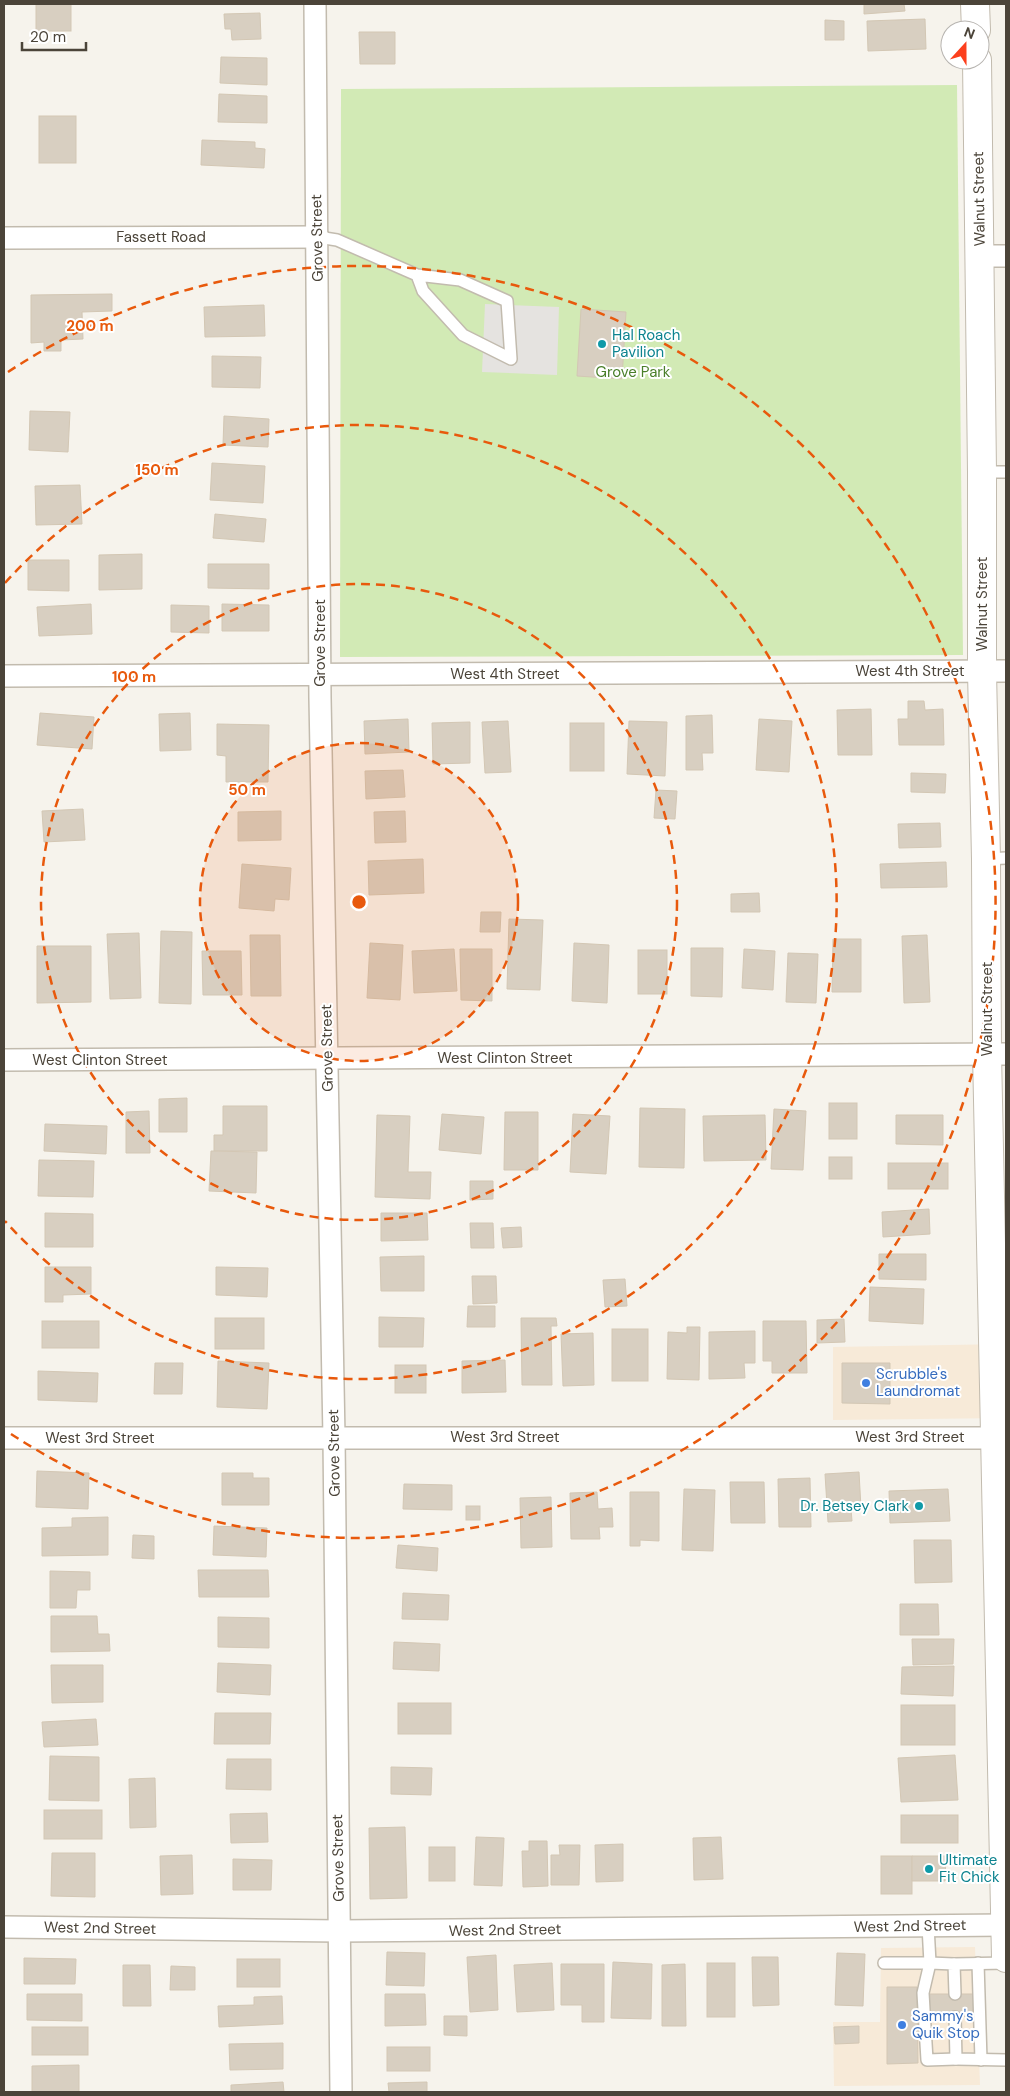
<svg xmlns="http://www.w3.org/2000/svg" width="1010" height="2096" font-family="'DM Sans',sans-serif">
<rect width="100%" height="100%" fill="#f6f3ec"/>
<g fill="#f7ead8">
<path d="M 1006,1344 L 1006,1418 L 833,1420 L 833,1347 Z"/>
<path d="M 975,1947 L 980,2085 L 834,2086 L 833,2022 L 880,2022 L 881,1948 Z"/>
</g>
<path fill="#d2eab5" d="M 957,85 L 963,655 L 340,657 L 341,89 Z"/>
<path fill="#e5e3e0" d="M 485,304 L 559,307 L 557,375 L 482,372 Z"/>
<g fill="#d8cfc1" stroke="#d3c7b4">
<rect x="36" y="4" width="35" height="27"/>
<path d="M 864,4 L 904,4 L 905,11 L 864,14 Z"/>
<path d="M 260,13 L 261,39 L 232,40 L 231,29 L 225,29 L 224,14 Z"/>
<path d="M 925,19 L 926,49 L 868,51 L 867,21 Z"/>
<path d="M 825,20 L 844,21 L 844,40 L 825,40 Z"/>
<path d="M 359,32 L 395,32 L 395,64 L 360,64 Z"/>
<path d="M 221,57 L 267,58 L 267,85 L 220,83 Z"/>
<path d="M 219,94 L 267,96 L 267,123 L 218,122 Z"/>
<rect x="39" y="116" width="37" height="47"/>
<path d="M 202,140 L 255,142 L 255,148 L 265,149 L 264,168 L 201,165 Z"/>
<path d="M 112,294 L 112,311 L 82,312 L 83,339 L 61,340 L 61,351 L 44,351 L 44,342 L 31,343 L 31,295 Z"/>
<path d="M 264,305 L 265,336 L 205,337 L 204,307 Z"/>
<path d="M 581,309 L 626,312 L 622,379 L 577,376 Z"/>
<path d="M 212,356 L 261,357 L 260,388 L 212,387 Z"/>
<path d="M 30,411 L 70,412 L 68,452 L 29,450 Z"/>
<path d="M 224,416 L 269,419 L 268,447 L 223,445 Z"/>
<path d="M 212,463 L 265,466 L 263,503 L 210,500 Z"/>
<path d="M 80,485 L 82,524 L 36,525 L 35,486 Z"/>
<path d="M 215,514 L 266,519 L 264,542 L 213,538 Z"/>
<path d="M 142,554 L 142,589 L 99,590 L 99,555 Z"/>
<path d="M 28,560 L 69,560 L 69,591 L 28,590 Z"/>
<path d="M 208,564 L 269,564 L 269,589 L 208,588 Z"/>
<path d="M 91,604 L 92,634 L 39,636 L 37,607 Z"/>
<path d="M 222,604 L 269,605 L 269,631 L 222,631 Z"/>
<path d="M 171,605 L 209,606 L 209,633 L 171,632 Z"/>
<path d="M 908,701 L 924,701 L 925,710 L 943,709 L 944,745 L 899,745 L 898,719 L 908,719 Z"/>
<path d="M 871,709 L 872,755 L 838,755 L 837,710 Z"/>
<path d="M 40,713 L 94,717 L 92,749 L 37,745 Z"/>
<path d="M 190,713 L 191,750 L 160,751 L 159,714 Z"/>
<path d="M 712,715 L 713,753 L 702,753 L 703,770 L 686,770 L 686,716 Z"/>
<path d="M 408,719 L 409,752 L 365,754 L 364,721 Z"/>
<path d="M 759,719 L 792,721 L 789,772 L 756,770 Z"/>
<path d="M 508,721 L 511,772 L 485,773 L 482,722 Z"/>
<path d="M 629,721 L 667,722 L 665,776 L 627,774 Z"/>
<path d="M 470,722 L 470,763 L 433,764 L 432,723 Z"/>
<rect x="570" y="723" width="34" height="48"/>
<path d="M 217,724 L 269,725 L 268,782 L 226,782 L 226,756 L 217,755 Z"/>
<path d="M 403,770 L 405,797 L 366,799 L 365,771 Z"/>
<path d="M 911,773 L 946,774 L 945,793 L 911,792 Z"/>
<path d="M 656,790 L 677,791 L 675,819 L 654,818 Z"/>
<path d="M 83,809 L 85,840 L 44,842 L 42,811 Z"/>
<path d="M 281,811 L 281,840 L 238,841 L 238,812 Z"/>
<path d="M 405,811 L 406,842 L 375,843 L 374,812 Z"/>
<path d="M 940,823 L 941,847 L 899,848 L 898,824 Z"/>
<path d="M 423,859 L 424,893 L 369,895 L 368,861 Z"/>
<path d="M 946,862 L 947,887 L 881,888 L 880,864 Z"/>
<path d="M 242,864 L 291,868 L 289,900 L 275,899 L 274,911 L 239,908 Z"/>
<path d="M 759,893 L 760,912 L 731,912 L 731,894 Z"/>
<path d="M 481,912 L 501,912 L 500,932 L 480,932 Z"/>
<path d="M 509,919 L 543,920 L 540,990 L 507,989 Z"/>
<path d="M 161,931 L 192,932 L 191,1004 L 159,1003 Z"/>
<path d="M 139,933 L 141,998 L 110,999 L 107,934 Z"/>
<path d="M 250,935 L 280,935 L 281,996 L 251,996 Z"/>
<path d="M 927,935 L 930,1002 L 904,1003 L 902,936 Z"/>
<path d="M 833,939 L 861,939 L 861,992 L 832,992 Z"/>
<path d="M 370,943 L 403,945 L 400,1000 L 367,998 Z"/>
<path d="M 574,943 L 609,945 L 607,1003 L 572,1001 Z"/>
<path d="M 37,946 L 91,946 L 91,1002 L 37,1003 Z"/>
<path d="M 691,948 L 723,948 L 722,997 L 691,996 Z"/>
<path d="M 454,949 L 457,991 L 414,993 L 412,951 Z"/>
<path d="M 460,949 L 492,949 L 492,1001 L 461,1000 Z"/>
<path d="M 744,949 L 775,951 L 773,990 L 742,988 Z"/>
<rect x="638" y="950" width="29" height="44"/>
<path d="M 202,951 L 241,951 L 242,995 L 203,995 Z"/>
<path d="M 788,953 L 818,954 L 816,1003 L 786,1002 Z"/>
<path d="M 187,1098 L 187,1132 L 159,1132 L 159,1099 Z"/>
<rect x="829" y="1103" width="28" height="36"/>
<path d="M 223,1106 L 267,1106 L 267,1151 L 214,1151 L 214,1135 L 223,1135 Z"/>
<path d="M 640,1108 L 685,1109 L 684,1168 L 639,1167 Z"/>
<path d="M 774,1109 L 806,1111 L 803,1170 L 771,1169 Z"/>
<path d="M 149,1111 L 150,1153 L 126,1153 L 126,1112 Z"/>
<path d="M 505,1112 L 538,1112 L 538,1170 L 504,1170 Z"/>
<path d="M 442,1114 L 484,1117 L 481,1154 L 439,1150 Z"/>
<path d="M 573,1114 L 610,1116 L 606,1174 L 570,1172 Z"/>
<path d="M 377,1115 L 410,1116 L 408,1172 L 431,1172 L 430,1199 L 375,1197 Z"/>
<path d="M 765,1115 L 766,1160 L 704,1161 L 703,1116 Z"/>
<path d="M 896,1115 L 943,1115 L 943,1145 L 896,1144 Z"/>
<path d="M 45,1124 L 107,1126 L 106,1154 L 44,1151 Z"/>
<path d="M 211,1151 L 257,1152 L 256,1193 L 209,1191 Z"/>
<rect x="829" y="1157" width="23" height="22"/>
<path d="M 39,1160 L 94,1161 L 93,1197 L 38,1196 Z"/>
<rect x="888" y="1163" width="60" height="26"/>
<path d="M 470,1181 L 493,1181 L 493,1199 L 470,1200 Z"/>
<path d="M 929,1209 L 930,1234 L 883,1237 L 882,1212 Z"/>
<path d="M 45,1213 L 93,1214 L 93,1247 L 45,1247 Z"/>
<path d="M 381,1213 L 427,1213 L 428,1240 L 381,1241 Z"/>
<path d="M 470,1223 L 493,1223 L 494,1248 L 471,1248 Z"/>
<path d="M 521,1227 L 522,1247 L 503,1248 L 501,1228 Z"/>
<path d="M 879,1254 L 926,1254 L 926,1280 L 879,1279 Z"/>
<path d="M 424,1256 L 424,1291 L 381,1291 L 380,1257 Z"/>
<path d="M 45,1267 L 91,1267 L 91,1294 L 63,1295 L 63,1302 L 45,1302 Z"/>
<path d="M 216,1267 L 268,1268 L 267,1297 L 216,1295 Z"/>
<path d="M 472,1276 L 496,1276 L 497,1303 L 473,1304 Z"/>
<path d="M 625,1279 L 627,1306 L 605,1307 L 603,1280 Z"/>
<path d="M 870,1287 L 924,1289 L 923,1324 L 869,1321 Z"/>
<path d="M 468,1306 L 495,1306 L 495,1327 L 467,1327 Z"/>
<path d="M 379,1317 L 424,1318 L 423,1347 L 379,1347 Z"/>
<rect x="215" y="1318" width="49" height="31"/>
<path d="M 521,1318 L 556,1318 L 557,1326 L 551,1326 L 552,1385 L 522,1385 Z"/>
<path d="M 844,1319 L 845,1342 L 817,1343 L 817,1320 Z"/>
<rect x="42" y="1321" width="57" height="27"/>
<path d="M 763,1321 L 806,1321 L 807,1373 L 772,1373 L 772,1361 L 763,1361 Z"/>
<path d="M 687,1327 L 700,1327 L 699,1380 L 667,1379 L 668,1332 L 687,1333 Z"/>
<rect x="612" y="1329" width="36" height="52"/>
<path d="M 755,1331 L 755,1363 L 744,1363 L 745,1378 L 709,1379 L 709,1332 Z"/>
<path d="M 593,1333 L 594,1385 L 563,1386 L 561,1334 Z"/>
<path d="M 505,1360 L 506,1392 L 462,1393 L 462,1361 Z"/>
<path d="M 218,1361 L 269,1363 L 267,1409 L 217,1407 Z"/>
<path d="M 155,1363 L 183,1363 L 182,1394 L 154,1394 Z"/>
<path d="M 842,1363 L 890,1363 L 890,1404 L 842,1403 Z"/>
<rect x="395" y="1365" width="31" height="28"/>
<path d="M 38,1371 L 98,1373 L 97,1402 L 38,1400 Z"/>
<path d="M 37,1471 L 89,1473 L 88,1509 L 36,1507 Z"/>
<path d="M 859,1472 L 861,1508 L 851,1509 L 852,1521 L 828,1522 L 825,1474 Z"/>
<path d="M 222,1473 L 253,1473 L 253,1478 L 269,1478 L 269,1505 L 222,1505 Z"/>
<path d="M 810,1478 L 811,1527 L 779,1527 L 778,1479 Z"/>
<path d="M 730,1482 L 764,1482 L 765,1523 L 731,1523 Z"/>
<path d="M 404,1484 L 452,1485 L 452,1510 L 403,1509 Z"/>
<path d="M 684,1489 L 715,1490 L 713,1551 L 682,1550 Z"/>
<path d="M 948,1489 L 950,1521 L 890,1523 L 889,1491 Z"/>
<path d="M 597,1492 L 598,1509 L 612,1508 L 613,1527 L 599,1527 L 600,1539 L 571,1539 L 570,1493 Z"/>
<path d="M 630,1492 L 659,1492 L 659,1541 L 640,1540 L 640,1546 L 630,1546 Z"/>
<path d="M 551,1497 L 552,1547 L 521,1548 L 520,1498 Z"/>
<rect x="466" y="1506" width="14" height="14"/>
<path d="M 108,1517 L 108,1555 L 42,1556 L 42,1528 L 72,1527 L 72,1518 Z"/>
<path d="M 214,1526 L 267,1528 L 266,1557 L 213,1555 Z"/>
<path d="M 133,1535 L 154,1536 L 154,1559 L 132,1558 Z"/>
<path d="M 914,1540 L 951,1540 L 952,1582 L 915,1583 Z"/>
<path d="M 398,1545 L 438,1548 L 437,1571 L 396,1568 Z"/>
<path d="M 198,1570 L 268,1570 L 269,1597 L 199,1597 Z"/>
<path d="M 50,1571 L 90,1572 L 90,1590 L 77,1590 L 76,1608 L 50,1608 Z"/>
<path d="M 403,1593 L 449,1595 L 448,1620 L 402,1619 Z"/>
<path d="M 900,1604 L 938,1604 L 939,1635 L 900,1635 Z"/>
<path d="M 51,1616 L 97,1616 L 98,1634 L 109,1634 L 110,1651 L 51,1652 Z"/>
<path d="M 218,1617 L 269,1618 L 269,1648 L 218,1647 Z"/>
<path d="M 912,1639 L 954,1639 L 953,1664 L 913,1665 Z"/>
<path d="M 394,1642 L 440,1644 L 439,1671 L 393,1669 Z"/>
<path d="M 218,1663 L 271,1665 L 270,1695 L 217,1692 Z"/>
<path d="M 51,1665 L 103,1665 L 103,1702 L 52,1703 Z"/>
<path d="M 954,1666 L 953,1696 L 901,1694 L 902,1667 Z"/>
<rect x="398" y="1703" width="53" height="31"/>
<rect x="901" y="1705" width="54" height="40"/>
<path d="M 215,1713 L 271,1713 L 270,1744 L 214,1744 Z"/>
<path d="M 96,1719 L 98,1745 L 44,1747 L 42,1722 Z"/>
<path d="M 955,1755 L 958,1800 L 901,1802 L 898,1758 Z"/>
<path d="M 50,1756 L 99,1757 L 99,1801 L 49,1800 Z"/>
<path d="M 227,1759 L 271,1759 L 271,1790 L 226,1789 Z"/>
<path d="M 391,1767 L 432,1768 L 431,1795 L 391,1794 Z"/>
<path d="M 155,1778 L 156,1827 L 130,1828 L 129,1779 Z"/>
<rect x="44" y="1810" width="58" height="29"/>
<path d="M 267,1813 L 268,1842 L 231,1843 L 230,1814 Z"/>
<rect x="901" y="1815" width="57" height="28"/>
<path d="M 405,1827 L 407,1898 L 370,1899 L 369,1828 Z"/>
<path d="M 476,1837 L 504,1838 L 502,1886 L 474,1885 Z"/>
<path d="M 721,1837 L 723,1879 L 694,1880 L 693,1838 Z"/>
<path d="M 529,1841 L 547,1841 L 548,1886 L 523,1887 L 522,1851 L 529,1851 Z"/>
<path d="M 623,1844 L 623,1881 L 596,1882 L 595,1845 Z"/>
<path d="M 559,1845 L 580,1845 L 579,1885 L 551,1885 L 551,1855 L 560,1855 Z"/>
<rect x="429" y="1847" width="26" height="34"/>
<path d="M 52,1853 L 95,1853 L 95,1897 L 51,1896 Z"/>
<path d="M 192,1855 L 193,1894 L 161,1895 L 160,1856 Z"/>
<rect x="881" y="1856" width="31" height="38"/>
<path d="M 912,1856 L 946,1856 L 945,1881 L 912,1881 Z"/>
<path d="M 233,1859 L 272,1860 L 271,1890 L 233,1890 Z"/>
<path d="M 387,1952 L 425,1953 L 424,1986 L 386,1985 Z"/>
<path d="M 837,1953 L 865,1954 L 863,2006 L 835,2005 Z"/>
<path d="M 496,1955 L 498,2010 L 470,2012 L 467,1957 Z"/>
<path d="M 752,1957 L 778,1957 L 779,2005 L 753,2006 Z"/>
<path d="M 24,1958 L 76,1959 L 75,1984 L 24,1984 Z"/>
<rect x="237" y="1959" width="43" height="28"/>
<path d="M 613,1962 L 652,1964 L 651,2019 L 611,2018 Z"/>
<path d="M 552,1963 L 554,2010 L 517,2012 L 514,1965 Z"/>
<rect x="707" y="1963" width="28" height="54"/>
<path d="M 561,1964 L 604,1964 L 604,2022 L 582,2022 L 582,2005 L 561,2005 Z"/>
<path d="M 685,1964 L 686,2026 L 662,2026 L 662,1965 Z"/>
<path d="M 123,1965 L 150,1965 L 151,2006 L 123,2006 Z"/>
<path d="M 171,1966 L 195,1967 L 195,1990 L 170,1990 Z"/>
<path d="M 887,1987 L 917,1987 L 918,2063 L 887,2064 Z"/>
<path d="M 27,1994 L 82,1994 L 82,2021 L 27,2020 Z"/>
<path d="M 385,1994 L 425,1994 L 426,2025 L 385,2026 Z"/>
<path d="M 929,1994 L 976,1994 L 976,2016 L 929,2017 Z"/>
<path d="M 282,1996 L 283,2024 L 219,2027 L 218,2006 L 254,2005 L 254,1997 Z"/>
<path d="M 444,2016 L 467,2016 L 467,2036 L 444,2035 Z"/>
<path d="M 859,2026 L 859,2043 L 835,2044 L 834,2027 Z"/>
<rect x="32" y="2027" width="56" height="28"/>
<path d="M 283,2043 L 283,2069 L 230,2070 L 229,2044 Z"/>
<rect x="387" y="2047" width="43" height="24"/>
<path d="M 79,2065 L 79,2092 L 32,2092 L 32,2066 Z"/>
<path d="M 283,2082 L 284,2092 L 231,2092 L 231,2085 Z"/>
<path d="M 427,2082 L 427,2092 L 389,2092 L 388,2083 Z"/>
</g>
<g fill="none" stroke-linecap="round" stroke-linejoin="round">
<defs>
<g id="service">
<path d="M 318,237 L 337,240 L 417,275 L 423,291 L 463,335 L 511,359 L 507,301 L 460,280 L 417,275"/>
<path d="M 982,472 L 1006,472"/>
<path d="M 986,859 L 1006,858"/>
<path d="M 884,1963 L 930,1963 L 928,1926"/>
<path d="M 978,1963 L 981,2060"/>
<path d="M 954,1964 L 1006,1963"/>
<path d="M 955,1994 L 954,1964 L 930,1963 L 923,1993 L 927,2060 L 956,2059"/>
<path d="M 955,2017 L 956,2059 L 1006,2060"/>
</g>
<g id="minor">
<path d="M 315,4 L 320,698 L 334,1437 L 341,2092"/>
<path d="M 4,238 L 318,237"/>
<path d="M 979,256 L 1006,256"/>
<path d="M 4,676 L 1006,671"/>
<path d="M 4,1060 L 1006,1054"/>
<path d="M 4,1438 L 1006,1438"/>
<path d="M 4,1927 L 339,1931 L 1006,1925"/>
</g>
<g id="tertiary">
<path d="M 975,4 L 976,30"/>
<path d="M 977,60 L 982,472 L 982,671 L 986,859 L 987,1053 L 1006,1958"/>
</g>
</defs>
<use href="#service" stroke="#c2bbae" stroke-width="14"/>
<use href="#minor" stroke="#c2bbae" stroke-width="24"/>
<use href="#tertiary" stroke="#c2bbae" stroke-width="30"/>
<use href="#service" stroke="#fff" stroke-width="11"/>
<use href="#minor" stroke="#fff" stroke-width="21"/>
<use href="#tertiary" stroke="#fff" stroke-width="28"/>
</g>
<circle cx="359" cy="902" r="159" fill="#e8590c" fill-opacity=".12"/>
<g fill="none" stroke="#e8590c" stroke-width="2.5" stroke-dasharray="9 6">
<circle cx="359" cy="902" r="159"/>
<circle cx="359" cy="902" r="318"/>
<path d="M5 583A477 477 0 1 1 5 1221"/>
<path d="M8 372A636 636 0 1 1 8 1432"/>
</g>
<g fill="#0f9aa8" stroke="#fff" stroke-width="2">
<circle cx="602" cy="344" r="5"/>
<circle cx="919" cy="1506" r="5"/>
<circle cx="929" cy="1869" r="5"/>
</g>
<g fill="#3f7fe0" stroke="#fff" stroke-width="2">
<circle cx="866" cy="1383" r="5"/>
<circle cx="902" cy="2025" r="5"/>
</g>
<g text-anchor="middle" stroke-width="4" stroke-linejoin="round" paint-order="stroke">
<g font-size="15" fill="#4b4439" stroke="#fff">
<text transform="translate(979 199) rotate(-91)" y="5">Walnut Street</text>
<text x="161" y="242">Fassett Road</text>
<text transform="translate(317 238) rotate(-91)" y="5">Grove Street</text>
<text transform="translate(982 604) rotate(-90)" y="5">Walnut Street</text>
<text transform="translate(320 643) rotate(-90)" y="5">Grove Street</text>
<text x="910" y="676">West 4th Street</text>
<text x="505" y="679">West 4th Street</text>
<text transform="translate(987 1009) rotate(-90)" y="5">Walnut Street</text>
<text transform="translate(327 1048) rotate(-91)" y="5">Grove Street</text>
<text x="505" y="1063">West Clinton Street</text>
<text x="100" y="1065">West Clinton Street</text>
<text x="505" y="1442">West 3rd Street</text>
<text x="910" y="1442">West 3rd Street</text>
<text x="100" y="1443">West 3rd Street</text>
<text transform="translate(334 1453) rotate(-91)" y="5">Grove Street</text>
<text transform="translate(338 1858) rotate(-91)" y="5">Grove Street</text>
<text transform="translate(910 1926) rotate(-1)" y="5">West 2nd Street</text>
<text transform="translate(100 1928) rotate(1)" y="5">West 2nd Street</text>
<text transform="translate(505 1930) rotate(-1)" y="5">West 2nd Street</text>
</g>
<g font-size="15" fill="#0d838f" stroke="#fff" text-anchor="start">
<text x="612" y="340">Hal Roach<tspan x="612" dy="17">Pavilion</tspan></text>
<text x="909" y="1511" text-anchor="end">Dr. Betsey Clark</text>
<text x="939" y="1865">Ultimate<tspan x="939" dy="17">Fit Chick</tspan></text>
</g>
<g font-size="15" fill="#4a7f2a" stroke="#fff">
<text x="633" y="377">Grove Park</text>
</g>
<g font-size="15" fill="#366cbe" stroke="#fff" text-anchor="start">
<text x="876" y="1379">Scrubble's<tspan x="876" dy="17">Laundromat</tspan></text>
<text x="912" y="2021">Sammy's<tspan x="912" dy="17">Quik Stop</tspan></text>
</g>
</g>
<circle cx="359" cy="902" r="8" fill="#e8590c" stroke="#fff" stroke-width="2.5"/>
<g font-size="15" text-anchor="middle" font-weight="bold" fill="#e8590c" stroke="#fff" stroke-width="4" stroke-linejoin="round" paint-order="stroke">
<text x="90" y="331">200 m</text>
<text x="157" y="475">150 m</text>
<text x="134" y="682">100 m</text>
<text x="247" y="795">50 m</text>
</g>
<rect width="1010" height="2096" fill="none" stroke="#4b4439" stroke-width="10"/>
<g transform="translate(965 45) rotate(21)"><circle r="24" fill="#ffffff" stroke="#b7b4b0"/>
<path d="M0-4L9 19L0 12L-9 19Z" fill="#fc3f1d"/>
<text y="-8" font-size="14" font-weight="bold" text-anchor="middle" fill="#4b4439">N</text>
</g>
<path d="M22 42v8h64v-8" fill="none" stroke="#4b4439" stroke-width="2.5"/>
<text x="30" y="42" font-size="15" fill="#4b4439" stroke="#ffffff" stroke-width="4" paint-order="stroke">20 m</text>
</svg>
